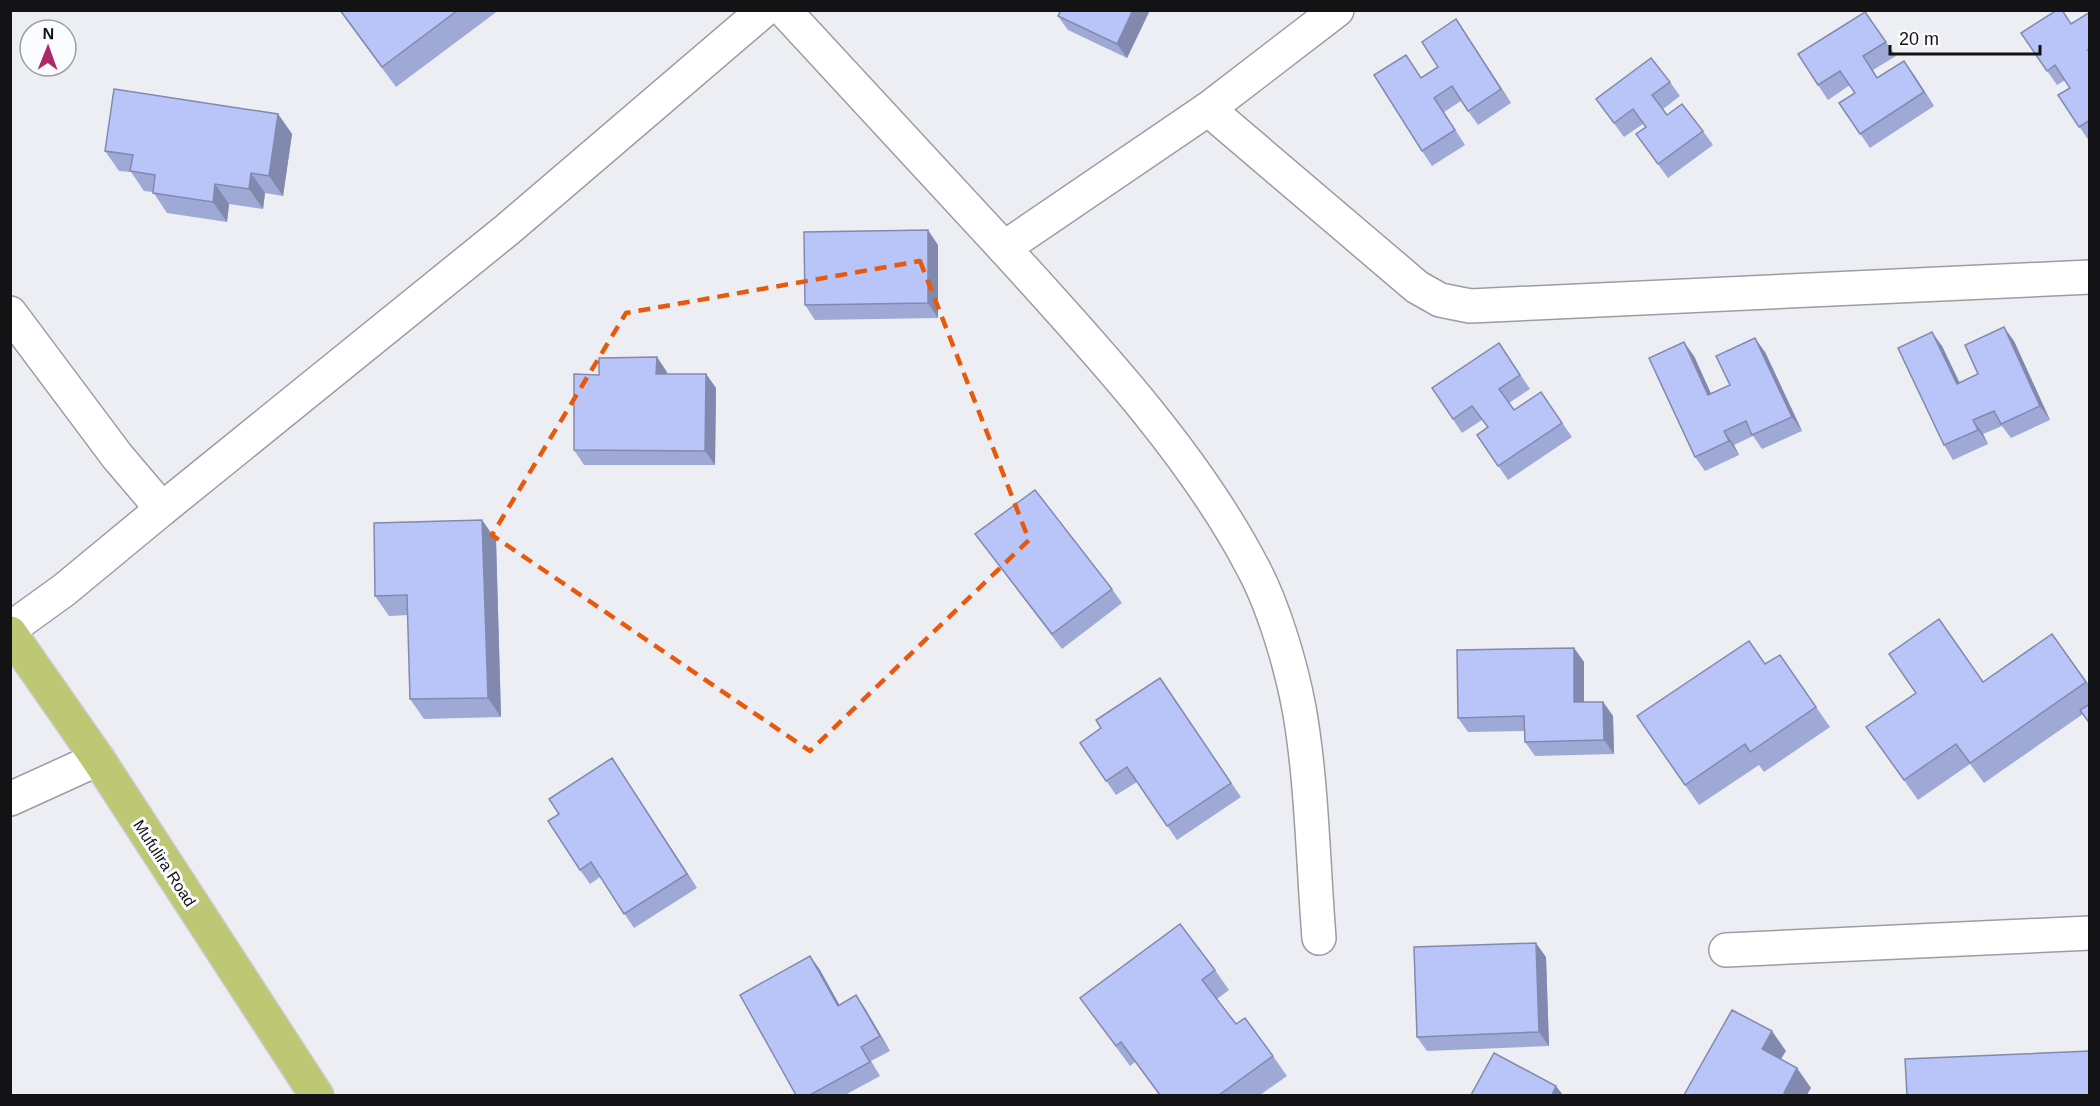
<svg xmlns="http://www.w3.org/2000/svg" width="2100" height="1106" font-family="Arial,sans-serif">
<rect width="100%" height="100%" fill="#edeef4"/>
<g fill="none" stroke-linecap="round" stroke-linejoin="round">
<defs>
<g id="minor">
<path d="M 784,10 L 1004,248 L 1208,109 L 1337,10"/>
<path d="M 1208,109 L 1417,287 L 1440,300 L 1470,306 L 2090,277"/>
<path d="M 1004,248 C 1091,344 1192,451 1252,566 C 1273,604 1291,665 1299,708 C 1312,780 1313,864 1319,938"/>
<path d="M 10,313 L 117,456 L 162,509 L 508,229 L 764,10"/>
<path d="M 10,629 L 64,590 L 162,509"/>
<path d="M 10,799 L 98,759"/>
<path d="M 1726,950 L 2090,933"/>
</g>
<path id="primary" d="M 10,633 L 98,759 L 317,1096"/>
</defs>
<use href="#minor" stroke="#9b9da2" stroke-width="36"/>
<use href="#primary" stroke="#cbcbcc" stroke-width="36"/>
<use href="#minor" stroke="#fff" stroke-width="33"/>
<use href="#primary" stroke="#bec774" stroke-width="33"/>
</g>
<g fill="#9fa9d5">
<path d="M 339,10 L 499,10 L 396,87 Z"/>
<path d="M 1061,10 L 1150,10 L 1127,58 L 1068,30 L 1058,16 Z"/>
<path d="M 1865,12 L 1896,56 L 1873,70 L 1877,78 L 1914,75 L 1934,106 L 1870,148 L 1839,103 L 1855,93 L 1850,85 L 1828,100 L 1818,85 Z"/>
<path d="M 2090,12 L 2090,141 L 2089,141 L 2058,95 L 2070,88 L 2065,80 L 2057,85 L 2021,33 L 2072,24 Z"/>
<path d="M 1466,34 L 1511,103 L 1478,125 L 1461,101 L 1444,112 L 1465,145 L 1432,166 L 1422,151 L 1438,67 Z"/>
<path d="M 1670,82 L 1680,96 L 1663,109 L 1667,115 L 1703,131 L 1713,145 L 1668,178 L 1636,134 L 1645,127 L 1643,124 L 1624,137 L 1596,99 Z"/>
<path d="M 278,114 L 292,134 L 283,196 L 265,193 L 263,209 L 229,204 L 227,222 L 167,213 L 153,192 L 144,191 L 131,172 L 119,171 L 105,151 Z"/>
<path d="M 938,245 L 938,318 L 815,320 L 805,305 Z"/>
<path d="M 2014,341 L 2050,420 L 2011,438 L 2002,426 L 1983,434 L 1988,444 L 1953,460 L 1944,445 L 1942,346 L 1959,383 L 1978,374 Z"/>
<path d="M 1499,343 L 1530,389 L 1509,403 L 1514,410 L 1541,392 L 1572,437 L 1508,480 L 1477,435 L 1488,428 L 1482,420 L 1462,433 L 1432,388 Z"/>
<path d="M 1765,352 L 1802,431 L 1762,449 L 1753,436 L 1734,445 L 1739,455 L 1705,471 L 1695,457 L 1694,356 L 1711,394 L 1730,385 Z"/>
<path d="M 667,372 L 667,374 L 706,374 L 716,388 L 715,465 L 584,465 L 574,450 L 599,375 Z"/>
<path d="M 482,520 L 496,540 L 501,717 L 424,719 L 410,699 L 408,615 L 389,616 L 375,596 Z"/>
<path d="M 975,534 L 1112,589 L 1122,603 L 1062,649 Z"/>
<path d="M 2052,634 L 2090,686 L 2090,724 L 2083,714 L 1984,783 L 1970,764 L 1918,800 L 1866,727 L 1983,682 Z"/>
<path d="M 1574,648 L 1584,662 L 1584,702 L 1603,702 L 1613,716 L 1614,754 L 1535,756 L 1525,742 L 1524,731 L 1468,732 L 1458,718 Z"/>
<path d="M 1780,655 L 1830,727 L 1764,772 L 1759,765 L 1699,805 L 1637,716 L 1765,664 Z"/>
<path d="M 1160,678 L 1241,797 L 1177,840 L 1137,782 L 1116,795 L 1080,743 L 1101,728 Z"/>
<path d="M 622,773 L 697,888 L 634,928 L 600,877 L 590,884 L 580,870 Z"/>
<path d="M 810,956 L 820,970 L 839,1005 L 856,995 L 866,1010 L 890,1051 L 871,1061 L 880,1076 L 845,1095 L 796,1095 Z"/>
<path d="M 1546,957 L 1549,1046 L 1427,1051 L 1417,1037 Z"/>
<path d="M 1215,970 L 1229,990 L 1217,999 L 1236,1024 L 1273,1056 L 1287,1076 L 1260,1095 L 1159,1095 L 1135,1062 L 1130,1066 L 1080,998 Z"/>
</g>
<g fill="#8289ae">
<path d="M 1133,10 L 1150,10 L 1127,58 L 1117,44 Z"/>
<path d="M 1456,19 L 1466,34 L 1511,103 L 1501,89 Z"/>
<path d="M 1904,61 L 1914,75 L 1934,106 L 1924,92 Z"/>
<path d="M 278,114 L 292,134 L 283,196 L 269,176 Z"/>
<path d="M 251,173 L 265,193 L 263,209 L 249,189 Z"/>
<path d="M 215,184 L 229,204 L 227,222 L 213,202 Z"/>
<path d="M 928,230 L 938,245 L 938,318 L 928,303 Z"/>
<path d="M 2004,327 L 2014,341 L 2050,420 L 2040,406 Z"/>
<path d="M 1932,332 L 1942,346 L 1967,398 L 1957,384 Z"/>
<path d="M 1755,338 L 1765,352 L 1802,431 L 1792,417 Z"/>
<path d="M 1684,342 L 1694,356 L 1718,409 L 1708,395 Z"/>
<path d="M 657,357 L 667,372 L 666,388 L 656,374 Z"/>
<path d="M 706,374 L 716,388 L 715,465 L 705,451 Z"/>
<path d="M 1973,420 L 1983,434 L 1988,444 L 1978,430 Z"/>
<path d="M 1724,431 L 1734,445 L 1739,455 L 1729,441 Z"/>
<path d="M 482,520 L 496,540 L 501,717 L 488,698 Z"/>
<path d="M 1574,648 L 1584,662 L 1584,716 L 1574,702 Z"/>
<path d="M 1603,702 L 1613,716 L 1614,754 L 1604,740 Z"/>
<path d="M 612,758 L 622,773 L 697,888 L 687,874 Z"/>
<path d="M 1536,943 L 1546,957 L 1549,1046 L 1539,1032 Z"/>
<path d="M 810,956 L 820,970 L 848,1020 L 838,1006 Z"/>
<path d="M 856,995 L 866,1010 L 890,1051 L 880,1036 Z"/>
<path d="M 1772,1031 L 1786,1051 L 1775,1069 L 1762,1049 Z"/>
<path d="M 1797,1068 L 1811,1088 L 1807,1095 L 1785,1095 L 1784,1093 Z"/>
<path d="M 1556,1086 L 1563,1095 L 1552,1095 Z"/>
</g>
<g fill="#b9c4f8" stroke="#8289ae" stroke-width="1.5">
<path d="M 340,10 L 458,10 L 382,67 Z"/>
<path d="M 1061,10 L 1133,10 L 1117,44 L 1058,16 Z"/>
<path d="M 2057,10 L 2062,10 L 2071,24 L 2090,12 L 2090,50 L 2088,50 L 2090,52 L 2090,120 L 2079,127 L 2058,95 L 2070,88 L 2055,65 L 2047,71 L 2021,33 Z"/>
<path d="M 1865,12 L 1886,42 L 1863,56 L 1877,78 L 1904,61 L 1924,92 L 1860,134 L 1839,103 L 1855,93 L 1840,71 L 1818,85 L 1798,54 Z"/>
<path d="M 1456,19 L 1501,89 L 1468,111 L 1452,86 L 1434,98 L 1455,130 L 1422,151 L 1374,75 L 1406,55 L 1421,78 L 1438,67 L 1422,42 Z"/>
<path d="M 1651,58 L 1670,82 L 1652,95 L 1667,115 L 1682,104 L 1703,131 L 1658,164 L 1636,134 L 1646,127 L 1633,109 L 1614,123 L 1596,99 Z"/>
<path d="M 114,89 L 278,114 L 269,176 L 251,173 L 249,189 L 215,184 L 213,202 L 153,193 L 155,175 L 130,171 L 133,155 L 105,151 Z"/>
<path d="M 928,230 L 928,303 L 805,305 L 804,232 Z"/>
<path d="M 2004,327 L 2040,406 L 2001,424 L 1994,411 L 1973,420 L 1978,430 L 1944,445 L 1898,348 L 1932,332 L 1957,384 L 1978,374 L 1965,345 Z"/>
<path d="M 1755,338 L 1792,417 L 1752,435 L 1746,421 L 1724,431 L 1729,441 L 1695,457 L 1649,358 L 1684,342 L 1708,395 L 1730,385 L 1716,356 Z"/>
<path d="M 1499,343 L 1520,375 L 1499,389 L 1514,410 L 1541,392 L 1562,423 L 1498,466 L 1477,435 L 1488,427 L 1472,406 L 1453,419 L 1432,388 Z"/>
<path d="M 657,357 L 656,374 L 706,374 L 705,451 L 574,450 L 574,374 L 599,375 L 599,358 Z"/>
<path d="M 1035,490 L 1112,589 L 1052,634 L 975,534 Z"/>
<path d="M 482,520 L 488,698 L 410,699 L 407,595 L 375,596 L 374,523 Z"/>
<path d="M 1939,619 L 1983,682 L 2052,634 L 2086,682 L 1970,763 L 1956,744 L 1904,780 L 1866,727 L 1916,693 L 1889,654 Z"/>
<path d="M 1749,641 L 1765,664 L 1780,655 L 1816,707 L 1750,752 L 1745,744 L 1685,785 L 1637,716 Z"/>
<path d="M 1574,648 L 1574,702 L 1603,702 L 1604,740 L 1525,742 L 1524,716 L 1458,718 L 1457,650 Z"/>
<path d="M 1160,678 L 1231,783 L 1167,826 L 1127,767 L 1106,781 L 1080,743 L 1101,728 L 1096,720 Z"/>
<path d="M 2090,704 L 2090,724 L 2080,710 Z"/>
<path d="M 612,758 L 687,874 L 624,914 L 591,862 L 580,870 L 548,821 L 559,814 L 549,799 Z"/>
<path d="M 1180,924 L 1215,970 L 1202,980 L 1236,1024 L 1245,1018 L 1273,1056 L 1219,1095 L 1160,1095 L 1121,1042 L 1116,1046 L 1080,998 Z"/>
<path d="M 1536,943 L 1539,1032 L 1417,1037 L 1414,947 Z"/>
<path d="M 810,956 L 838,1006 L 856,995 L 880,1036 L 861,1047 L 870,1062 L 810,1095 L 796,1095 L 740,995 Z"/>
<path d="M 1732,1010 L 1772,1031 L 1762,1049 L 1797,1068 L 1784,1093 L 1788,1095 L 1684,1095 Z"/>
<path d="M 2090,1051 L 2090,1095 L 1907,1095 L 1905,1059 Z"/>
<path d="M 1494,1053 L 1556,1086 L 1552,1095 L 1471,1095 Z"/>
</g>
<path fill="none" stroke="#e8590c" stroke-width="4.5" stroke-dasharray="12 8" stroke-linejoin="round" d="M 920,261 L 1029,540 L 810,751 L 492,535 L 626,313 Z"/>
<g text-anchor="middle" stroke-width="6" stroke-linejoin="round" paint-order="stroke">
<g font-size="16" fill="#131315" stroke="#fbfcfe">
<text transform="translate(165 863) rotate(57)" y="6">Mufulira Road</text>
</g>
</g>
<rect width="2100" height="1106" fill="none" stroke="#131315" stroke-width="24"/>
<g transform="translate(48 48) rotate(1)"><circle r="28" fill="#fbfcfe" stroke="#9e9fa1" stroke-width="1.5"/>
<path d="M0-4.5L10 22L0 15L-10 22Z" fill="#af2768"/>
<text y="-9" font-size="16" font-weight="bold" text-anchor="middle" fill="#131315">N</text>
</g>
<path d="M1890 45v9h150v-9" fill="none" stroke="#131315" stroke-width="3"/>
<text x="1899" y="45" font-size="18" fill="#131315" stroke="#fbfcfe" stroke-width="4.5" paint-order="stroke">20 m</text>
</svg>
